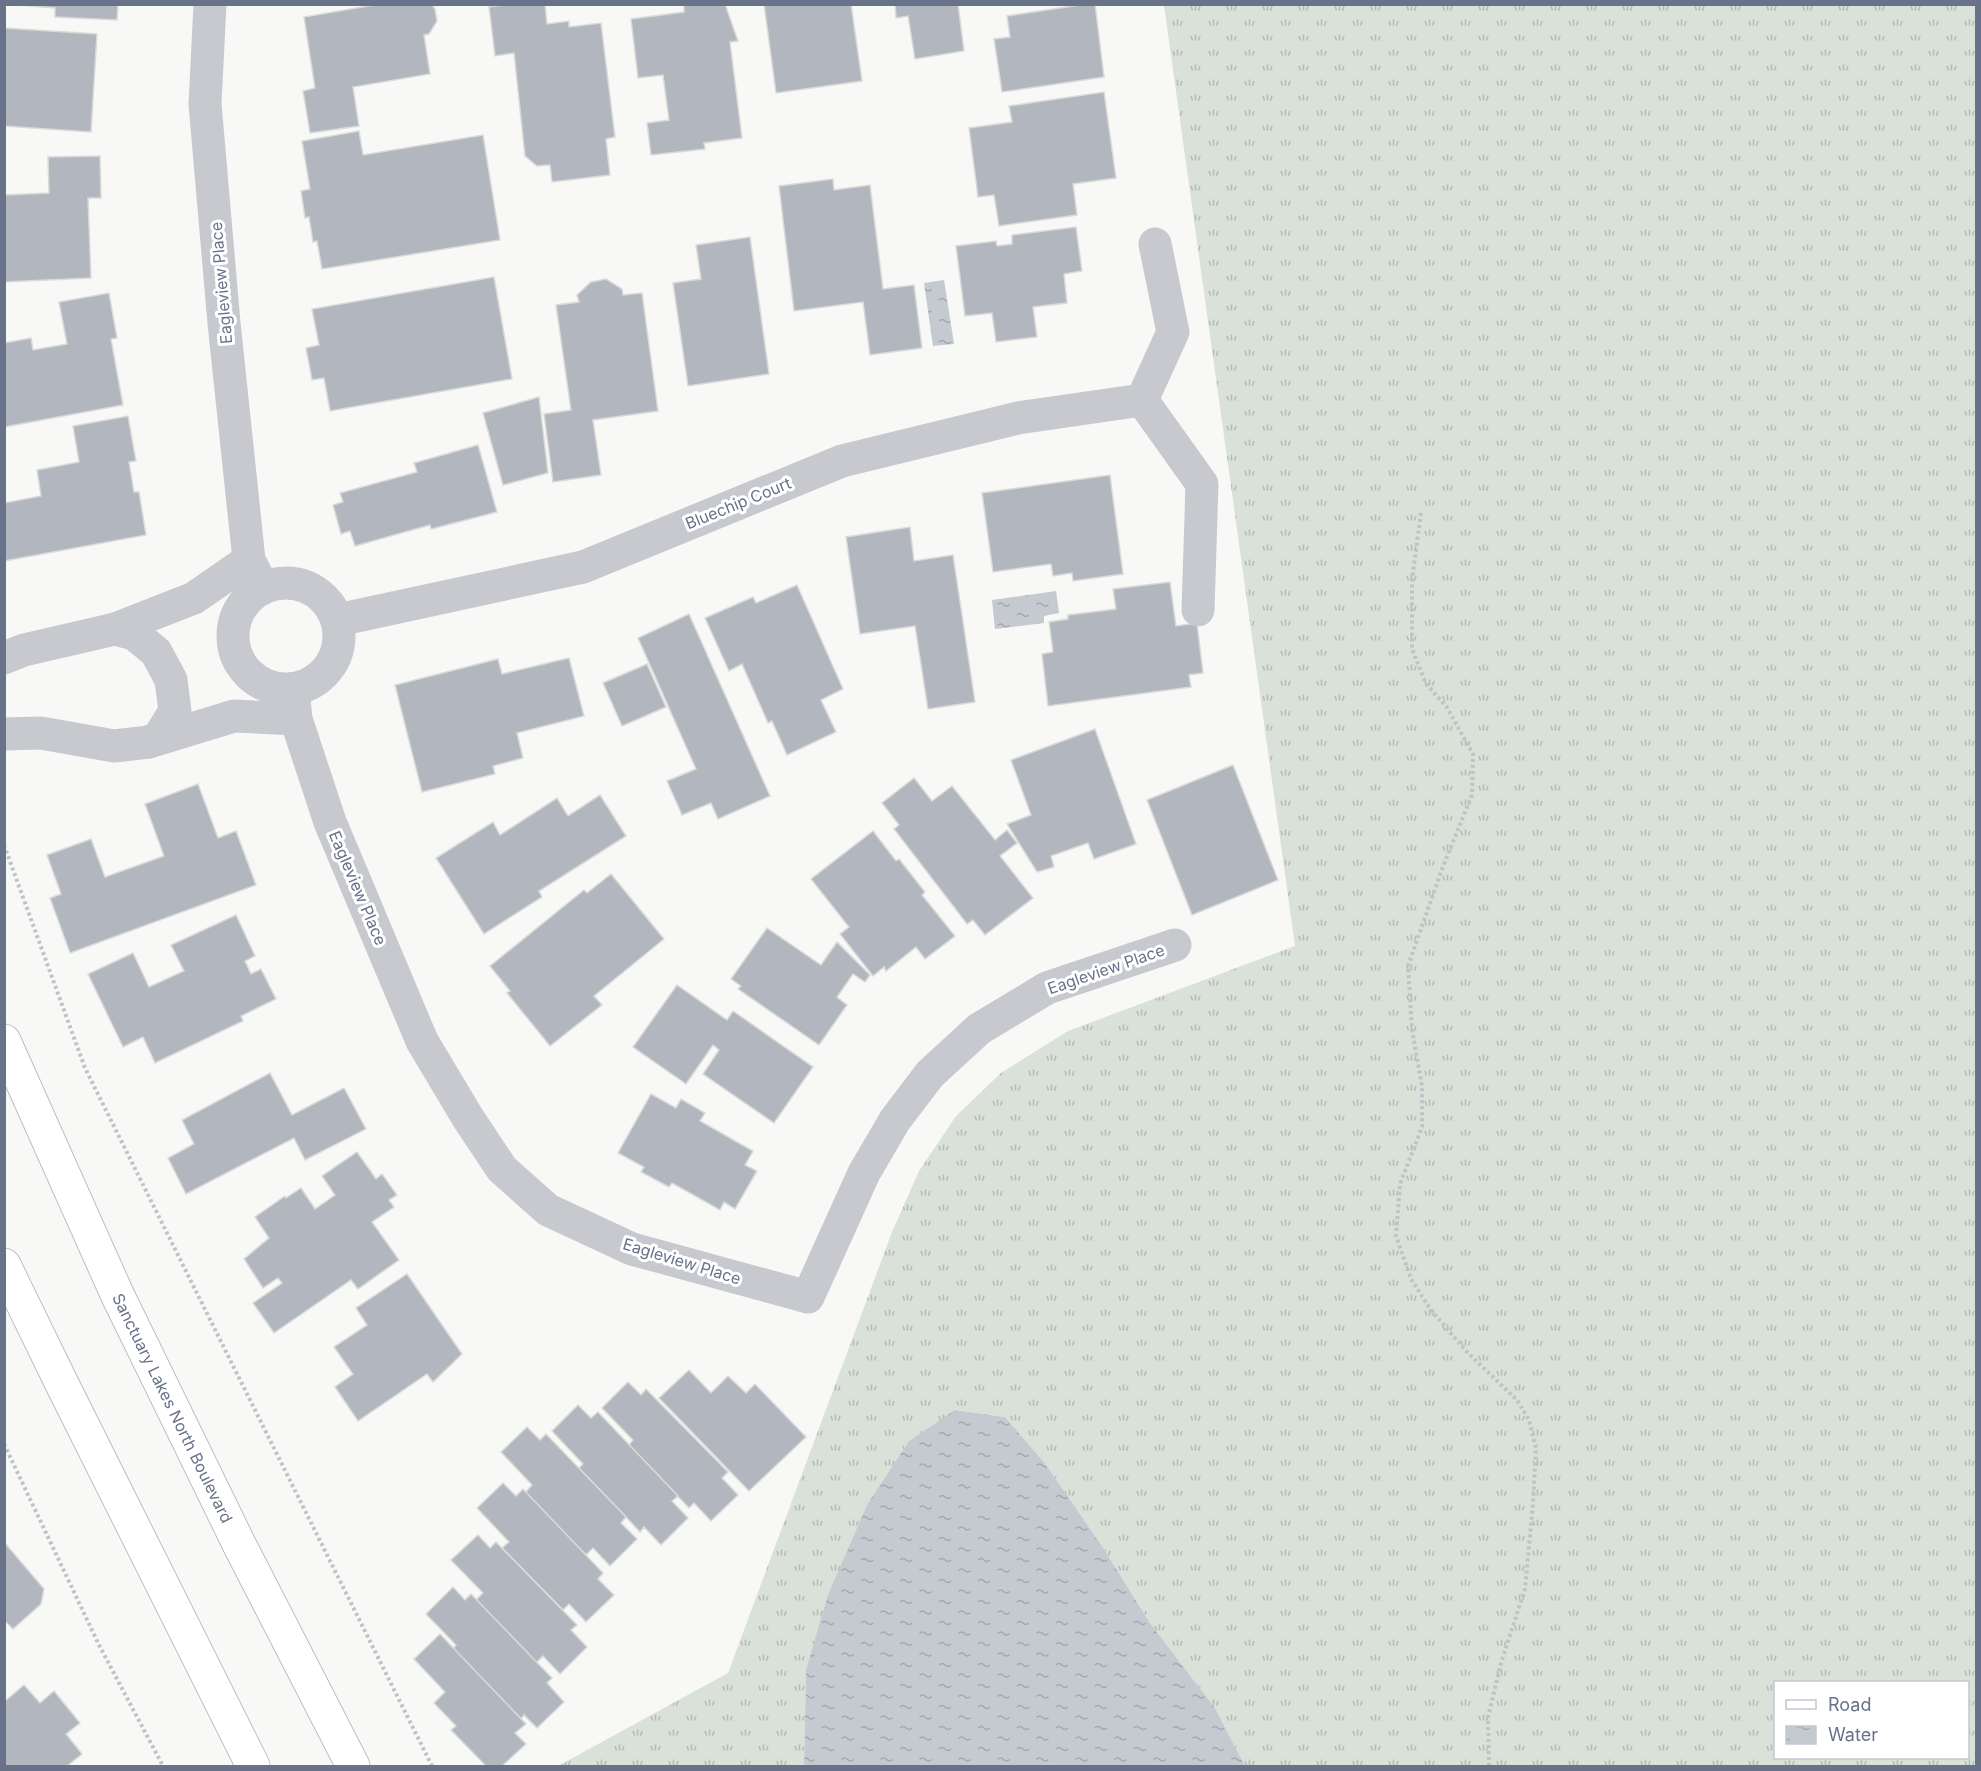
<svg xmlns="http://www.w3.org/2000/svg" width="1981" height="1771" font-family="Inter,sans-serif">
<defs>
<pattern id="grass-tufts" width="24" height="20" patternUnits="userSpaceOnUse" patternTransform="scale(1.5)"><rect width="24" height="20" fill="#d9e1d8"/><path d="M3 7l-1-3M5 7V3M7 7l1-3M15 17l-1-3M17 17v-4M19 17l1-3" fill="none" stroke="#b4bbb5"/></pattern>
<pattern id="water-ripples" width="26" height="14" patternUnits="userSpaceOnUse" patternTransform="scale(1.5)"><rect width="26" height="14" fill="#c4cad0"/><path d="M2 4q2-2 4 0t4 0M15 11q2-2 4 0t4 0" fill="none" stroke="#a3a8af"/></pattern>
</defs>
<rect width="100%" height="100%" fill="#f8f9f7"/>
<path fill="url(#grass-tufts)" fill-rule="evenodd" d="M 1164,5 L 1976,5 L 1976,1766 L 1245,1766 L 1215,1708 L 1150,1623 L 1102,1546 L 1044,1462 L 1005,1417 L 956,1410 L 909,1441 L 868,1503 L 806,1670 L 804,1766 L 558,1766 L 728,1673 L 892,1232 L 919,1171 L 956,1116 L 1001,1073 L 1068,1031 L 1295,946 ZM 1776,1682 L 1968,1682 L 1968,1758 L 1776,1758 Z"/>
<g fill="url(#water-ripples)">
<path d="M 944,280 L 954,344 L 933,346 L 924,283 Z"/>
<path d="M 1056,591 L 1059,613 L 1044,616 L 1044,623 L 995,629 L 992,600 Z"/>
<path d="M 955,1410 L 1005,1417 L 1044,1462 L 1102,1546 L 1150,1623 L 1215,1708 L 1245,1766 L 804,1766 L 806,1670 L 828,1595 L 868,1503 L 909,1441 Z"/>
</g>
<g fill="#b2b6bf" stroke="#dadbd9" stroke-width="1.5">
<path d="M 4,4 L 118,4 L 117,20 L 55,17 L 55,8 Z"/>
<path d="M 380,4 L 431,4 L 435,9 L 437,21 L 429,34 L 424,35 L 430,74 L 353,87 L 359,126 L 310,133 L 303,91 L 315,88 L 304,17 Z"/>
<path d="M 510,4 L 545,4 L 547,24 L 569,21 L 569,27 L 601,23 L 615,137 L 606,139 L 610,175 L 552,182 L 550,165 L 537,166 L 525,156 L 514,53 L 495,56 L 489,7 Z"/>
<path d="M 684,4 L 725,4 L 738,41 L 730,42 L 742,138 L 704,143 L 705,149 L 651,155 L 647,123 L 669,120 L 663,75 L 638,78 L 631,19 L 684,12 Z"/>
<path d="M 764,4 L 851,4 L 862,81 L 776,93 Z"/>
<path d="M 895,4 L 958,4 L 964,51 L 915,59 L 908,16 L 896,18 Z"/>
<path d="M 1086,4 L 1095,4 L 1104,77 L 1002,92 L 994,39 L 1010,37 L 1007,16 Z"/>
<path d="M 4,28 L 97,34 L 91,132 L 4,126 Z"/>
<path d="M 1104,92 L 1116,178 L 1073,184 L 1077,215 L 999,226 L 994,195 L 978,197 L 969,128 L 1012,122 L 1009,106 Z"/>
<path d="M 359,131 L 363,155 L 483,135 L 500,240 L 322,269 L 317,241 L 313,242 L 309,217 L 305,218 L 301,191 L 310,189 L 302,141 Z"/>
<path d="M 100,156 L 101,198 L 88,198 L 91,278 L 4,282 L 4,195 L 49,193 L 48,157 Z"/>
<path d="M 833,179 L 834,190 L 870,185 L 883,289 L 914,285 L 922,348 L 870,355 L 863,302 L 794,311 L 779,186 Z"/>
<path d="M 1076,227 L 1082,271 L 1064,274 L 1067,303 L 1033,307 L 1037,337 L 996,342 L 992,313 L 965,316 L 956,246 L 996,241 L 997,246 L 1012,244 L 1012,235 Z"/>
<path d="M 750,237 L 769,374 L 688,386 L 673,283 L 701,279 L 696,245 Z"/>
<path d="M 494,277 L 512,379 L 330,411 L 324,378 L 312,380 L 306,348 L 319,345 L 312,309 Z"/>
<path d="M 606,279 L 622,289 L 623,295 L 642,293 L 658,411 L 593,420 L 601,475 L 553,482 L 544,414 L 571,410 L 556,305 L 579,302 L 577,295 L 591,282 Z"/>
<path d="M 109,293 L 117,338 L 111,339 L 123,405 L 4,427 L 4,343 L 31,338 L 33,350 L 67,344 L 59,302 Z"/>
<path d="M 539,397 L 548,473 L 503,485 L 483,413 Z"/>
<path d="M 128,416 L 136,461 L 129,462 L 134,492 L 139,492 L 146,535 L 4,561 L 4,503 L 41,496 L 37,470 L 79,462 L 73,426 Z"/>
<path d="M 478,445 L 497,512 L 431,529 L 430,525 L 355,546 L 350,531 L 341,534 L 333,505 L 343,502 L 340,493 L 417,472 L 414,463 Z"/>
<path d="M 1110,475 L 1123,574 L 1073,581 L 1072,573 L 1053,576 L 1051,564 L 993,572 L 982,493 Z"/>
<path d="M 910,527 L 914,561 L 953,555 L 975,702 L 928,709 L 915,626 L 860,634 L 846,537 Z"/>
<path d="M 1170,582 L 1176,626 L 1197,623 L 1203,673 L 1189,675 L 1191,687 L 1048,706 L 1042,654 L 1053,652 L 1049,622 L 1068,619 L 1068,615 L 1116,609 L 1113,589 Z"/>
<path d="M 797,585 L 843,689 L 821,700 L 836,732 L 787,755 L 772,721 L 768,723 L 742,664 L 729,671 L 705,618 L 753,597 L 756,603 Z"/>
<path d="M 689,614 L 770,796 L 718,819 L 711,803 L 682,815 L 667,781 L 696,769 L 638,638 Z"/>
<path d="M 569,658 L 584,716 L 517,733 L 523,758 L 493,766 L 495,774 L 422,792 L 395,685 L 498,659 L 502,674 Z"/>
<path d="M 647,664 L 666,707 L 622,726 L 603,683 Z"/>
<path d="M 1095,729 L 1136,844 L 1094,859 L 1088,843 L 1051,856 L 1054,867 L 1037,872 L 1007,824 L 1031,815 L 1011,760 Z"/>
<path d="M 1233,765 L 1278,880 L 1192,915 L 1147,800 Z"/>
<path d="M 914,778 L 932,801 L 952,786 L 995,840 L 1007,830 L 1017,843 L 1000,856 L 1033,898 L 985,935 L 973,920 L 967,924 L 894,829 L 899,825 L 882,803 Z"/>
<path d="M 198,784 L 218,838 L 236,831 L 256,885 L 70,953 L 50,898 L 61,894 L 47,855 L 91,839 L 105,877 L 164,856 L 145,804 Z"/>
<path d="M 600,795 L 626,836 L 539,891 L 542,897 L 484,934 L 436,858 L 493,822 L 500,835 L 557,798 L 568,816 Z"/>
<path d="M 873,831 L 896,861 L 899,859 L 925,892 L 922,895 L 955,936 L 925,959 L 916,947 L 886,971 L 884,967 L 873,976 L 840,934 L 849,927 L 811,879 Z"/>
<path d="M 611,874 L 664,939 L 594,996 L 602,1005 L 550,1046 L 507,993 L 510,991 L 490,966 L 584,890 L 587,893 Z"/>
<path d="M 236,915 L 255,956 L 245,961 L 251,974 L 261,969 L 276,999 L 241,1016 L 243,1021 L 155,1063 L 143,1037 L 123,1047 L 88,974 L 133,953 L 149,987 L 184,971 L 171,945 Z"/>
<path d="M 767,928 L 821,965 L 837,942 L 870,975 L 865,982 L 853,974 L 837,997 L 847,1005 L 819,1045 L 738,989 L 741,986 L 731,979 Z"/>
<path d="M 677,985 L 727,1020 L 733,1011 L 813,1067 L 774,1123 L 703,1074 L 719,1050 L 713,1045 L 686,1084 L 633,1047 Z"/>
<path d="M 270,1073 L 292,1115 L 344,1088 L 366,1129 L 305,1160 L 294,1138 L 186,1194 L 168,1158 L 194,1144 L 182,1120 Z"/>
<path d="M 651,1094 L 676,1108 L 681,1099 L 705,1113 L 700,1121 L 753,1151 L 745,1165 L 757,1171 L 735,1209 L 724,1202 L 720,1210 L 672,1183 L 669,1187 L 641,1172 L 644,1167 L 618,1153 Z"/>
<path d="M 357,1152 L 376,1179 L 382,1174 L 397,1195 L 389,1200 L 394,1207 L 372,1222 L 399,1260 L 358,1289 L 351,1280 L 274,1333 L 253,1303 L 282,1283 L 278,1278 L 263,1288 L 244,1259 L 269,1238 L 255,1217 L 285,1196 L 286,1198 L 301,1188 L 315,1209 L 335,1195 L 322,1176 Z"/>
<path d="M 407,1274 L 462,1354 L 433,1382 L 427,1374 L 358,1421 L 335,1387 L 353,1374 L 334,1347 L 367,1325 L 356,1308 Z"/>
<path d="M 689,1370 L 711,1393 L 728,1376 L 746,1393 L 755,1384 L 806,1437 L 749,1491 L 659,1398 Z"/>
<path d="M 628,1382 L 641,1395 L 646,1389 L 728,1472 L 722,1478 L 738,1495 L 711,1521 L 694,1503 L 689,1508 L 629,1445 L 633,1440 L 602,1408 Z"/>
<path d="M 578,1405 L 591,1418 L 598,1412 L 678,1496 L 672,1501 L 688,1518 L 661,1545 L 644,1527 L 640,1532 L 626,1517 L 579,1468 L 583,1464 L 552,1431 Z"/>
<path d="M 527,1427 L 540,1440 L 546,1434 L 626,1517 L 621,1523 L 637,1539 L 610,1566 L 593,1548 L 586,1555 L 525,1493 L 532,1485 L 501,1452 Z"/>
<path d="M 503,1483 L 516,1496 L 523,1489 L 603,1573 L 598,1579 L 614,1595 L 586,1622 L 569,1604 L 563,1610 L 502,1548 L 509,1542 L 477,1508 Z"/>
<path d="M 478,1535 L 490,1548 L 496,1542 L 577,1625 L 571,1630 L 587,1647 L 560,1674 L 543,1656 L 536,1663 L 476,1600 L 483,1593 L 451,1560 Z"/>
<path d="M 4,1542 L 44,1589 L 41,1604 L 13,1629 L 4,1620 Z"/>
<path d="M 453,1587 L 465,1600 L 471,1594 L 552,1678 L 547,1683 L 564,1702 L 537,1728 L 524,1715 L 521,1719 L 453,1649 L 456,1645 L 426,1614 Z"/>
<path d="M 440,1634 L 526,1724 L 515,1733 L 526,1744 L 502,1766 L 486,1766 L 451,1730 L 456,1726 L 434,1703 L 445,1692 L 414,1659 Z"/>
<path d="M 24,1685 L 40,1703 L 54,1691 L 80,1723 L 66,1734 L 82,1754 L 67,1766 L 4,1766 L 4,1702 Z"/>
</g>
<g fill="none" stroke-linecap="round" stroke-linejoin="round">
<defs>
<g id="secondary">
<path id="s1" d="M 4,1041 L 117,1294 L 239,1544 L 353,1766"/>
<path d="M 4,1265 L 60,1380 L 253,1766"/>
</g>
</defs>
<use href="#secondary" stroke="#bcbec4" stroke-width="35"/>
<g stroke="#c1c2c5" stroke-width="4" stroke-dasharray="3 3" stroke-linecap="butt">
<path d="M 1421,513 L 1412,580 L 1412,649 L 1426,684 L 1446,706 L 1473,754 L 1472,795 L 1442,869 L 1408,966 L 1412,1030 L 1422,1086 L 1422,1127 L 1400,1184 L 1396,1236 L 1411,1279 L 1431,1310 L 1466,1351 L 1517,1400 L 1529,1420 L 1536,1448 L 1533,1503 L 1525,1589 L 1501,1663 L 1488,1717 L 1489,1766"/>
<path d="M 4,845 L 85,1068 L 432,1766"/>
<path d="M 4,1444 L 99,1645 L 163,1766"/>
</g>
<g stroke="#c7c9ce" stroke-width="33">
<path d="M 210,4 L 205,104 L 224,323 L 249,560 L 263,587"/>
<path d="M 1155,244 L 1173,332 L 1142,400 L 1202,484 L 1198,610"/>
<circle cx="286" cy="636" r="53"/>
<path d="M 338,620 L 583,567 L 842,461 L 1018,418 L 1142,400"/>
<path d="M 115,629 L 134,634 L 156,652 L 171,680 L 175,711 L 159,737 L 149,742"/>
<path d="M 4,658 L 24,650 L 115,629 L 194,598 L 249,560"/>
<path d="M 293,689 L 296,719 L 330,822 L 422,1041 L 468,1118 L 502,1169 L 548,1210 L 632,1249 L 808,1297 L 864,1173 L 895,1120 L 930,1074 L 979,1029 L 1047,988 L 1175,945"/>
<path d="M 4,734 L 41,733 L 114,746 L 149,742 L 234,716 L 296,719"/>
</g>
<use href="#secondary" stroke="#fff" stroke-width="33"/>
</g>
<g text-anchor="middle" stroke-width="6" stroke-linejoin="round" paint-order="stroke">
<g font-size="16" fill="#687288" stroke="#fff">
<text transform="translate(221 283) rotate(-95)" y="6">Eagleview Place</text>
<text transform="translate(738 503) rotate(-22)" y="6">Bluechip Court</text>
<text transform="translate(358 888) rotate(67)" y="6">Eagleview Place</text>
<text transform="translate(1106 969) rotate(-19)" y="6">Eagleview Place</text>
<text transform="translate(682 1261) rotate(17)" y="6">Eagleview Place</text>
<text dy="6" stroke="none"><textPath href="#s1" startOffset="404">Sanctuary Lakes North Boulevard</textPath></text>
</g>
</g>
<rect width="1981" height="1771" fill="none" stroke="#687288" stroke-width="12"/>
<rect x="1774" y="1681" width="195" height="78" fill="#ffffff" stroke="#c3c7cf" stroke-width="1.5"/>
<rect x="1786" y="1700" width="30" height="9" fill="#ffffff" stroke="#c3c7cf" stroke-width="1.5"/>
<text x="1828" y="1711" font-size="18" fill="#687288">Road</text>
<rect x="1786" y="1726" width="30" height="18" fill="url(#water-ripples)" stroke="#c3c7cf" stroke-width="1.5"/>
<text x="1828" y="1741" font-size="18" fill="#687288">Water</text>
</svg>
